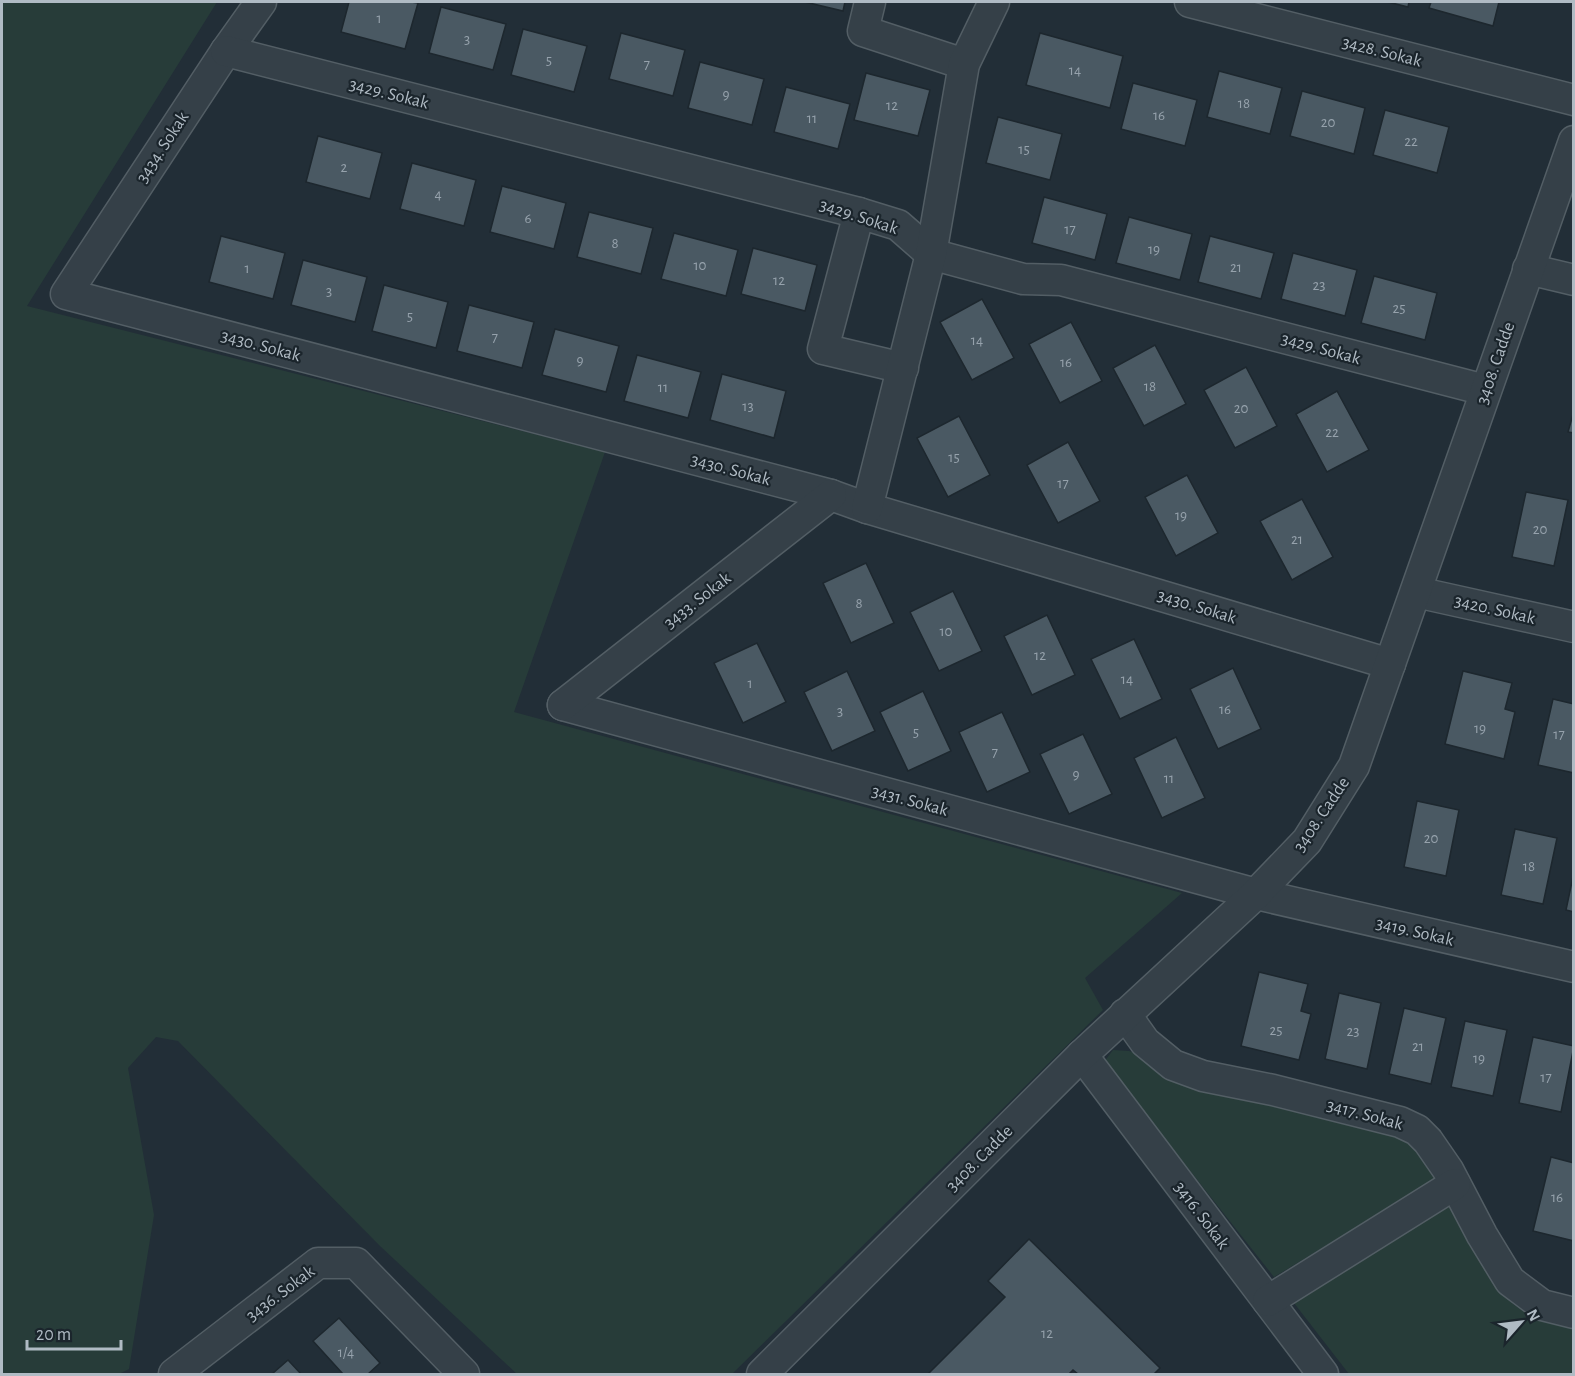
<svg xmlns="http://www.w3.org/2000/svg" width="1575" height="1376" font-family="'Alegreya Sans',sans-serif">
<rect width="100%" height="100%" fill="#222e37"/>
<g fill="#273c39">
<path d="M 2,2 L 217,2 L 27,306 L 605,452 L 514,712 L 1182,893 L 1085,978 L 1103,1010 L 732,1374 L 517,1374 L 380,1246 L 178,1041 L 156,1037 L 128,1068 L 154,1215 L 129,1369 L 119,1374 L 2,1374 Z"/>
<path d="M 1113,1050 L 1129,1051 L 1408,1141 L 1441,1177 L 1274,1277 L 1104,1062 Z"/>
<path d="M 1452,1202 C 1467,1231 1489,1287 1516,1306 C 1533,1317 1554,1321 1573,1326 L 1573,1374 L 1349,1374 L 1294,1303 Z"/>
</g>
<g fill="#4a5963" stroke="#1d272e" stroke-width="1.5">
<path d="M 349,2 L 411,2 L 418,3 L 405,49 L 341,32 Z"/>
<path d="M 805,2 L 845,2 L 843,11 Z"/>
<path d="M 1388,2 L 1409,2 L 1408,7 Z"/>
<path d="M 1431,2 L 1499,2 L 1493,26 L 1429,8 Z"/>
<path d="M 441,7 L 506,24 L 493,70 L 429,53 Z"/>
<path d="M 523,29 L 587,46 L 574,92 L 511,75 Z"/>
<path d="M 621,33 L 685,50 L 673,96 L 609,79 Z"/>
<path d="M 1040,33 L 1123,56 L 1110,108 L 1026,85 Z"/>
<path d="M 700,62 L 764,79 L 752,125 L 688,108 Z"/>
<path d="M 1219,71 L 1282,88 L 1270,134 L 1207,117 Z"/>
<path d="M 866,73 L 930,90 L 918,136 L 854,120 Z"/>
<path d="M 1133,83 L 1197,100 L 1185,146 L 1121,129 Z"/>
<path d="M 786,87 L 850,104 L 838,149 L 774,132 Z"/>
<path d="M 1302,91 L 1365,108 L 1354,154 L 1290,136 Z"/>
<path d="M 1385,110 L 1449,127 L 1437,173 L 1373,155 Z"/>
<path d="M 998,117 L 1062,134 L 1050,180 L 986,163 Z"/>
<path d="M 318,136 L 382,153 L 370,199 L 306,182 Z"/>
<path d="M 412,163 L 476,180 L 464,226 L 400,209 Z"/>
<path d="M 502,186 L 566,203 L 554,249 L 490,232 Z"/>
<path d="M 1044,197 L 1107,214 L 1095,260 L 1032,243 Z"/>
<path d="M 589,212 L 653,228 L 641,274 L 577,257 Z"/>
<path d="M 1129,217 L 1192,234 L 1180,280 L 1116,263 Z"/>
<path d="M 674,233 L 738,250 L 726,296 L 661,279 Z"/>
<path d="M 221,236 L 285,253 L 273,299 L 209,282 Z"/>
<path d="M 1210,236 L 1274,253 L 1261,299 L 1198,282 Z"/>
<path d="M 753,248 L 817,265 L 805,311 L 741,294 Z"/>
<path d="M 1293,253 L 1357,270 L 1345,316 L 1281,299 Z"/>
<path d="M 303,260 L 367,277 L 355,322 L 291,305 Z"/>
<path d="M 1374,276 L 1437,293 L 1425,340 L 1361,323 Z"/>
<path d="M 384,285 L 448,302 L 436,348 L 372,331 Z"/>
<path d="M 982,299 L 1014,358 L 972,380 L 940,322 Z"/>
<path d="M 469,305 L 534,322 L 522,368 L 457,351 Z"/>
<path d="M 1071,322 L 1102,381 L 1060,403 L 1029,344 Z"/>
<path d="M 555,329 L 619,346 L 606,392 L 542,375 Z"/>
<path d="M 1155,345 L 1186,404 L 1144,426 L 1113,368 Z"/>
<path d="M 637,355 L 701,372 L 688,418 L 624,401 Z"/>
<path d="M 1246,367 L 1277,426 L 1235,448 L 1204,390 Z"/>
<path d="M 722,374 L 786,391 L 774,438 L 710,420 Z"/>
<path d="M 1337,391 L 1369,450 L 1327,472 L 1296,414 Z"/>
<path d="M 1574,411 L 1574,433 L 1568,432 Z"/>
<path d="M 959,416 L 990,475 L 948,497 L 917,438 Z"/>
<path d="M 1068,442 L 1100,501 L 1058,523 L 1027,465 Z"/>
<path d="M 1187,475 L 1218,533 L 1176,556 L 1145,497 Z"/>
<path d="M 1526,492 L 1568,500 L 1554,566 L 1512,557 Z"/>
<path d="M 1302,499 L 1333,557 L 1292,580 L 1260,521 Z"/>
<path d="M 866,563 L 894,623 L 851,643 L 823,583 Z"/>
<path d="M 953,591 L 982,651 L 939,671 L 910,612 Z"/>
<path d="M 1047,615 L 1075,675 L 1032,695 L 1004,636 Z"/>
<path d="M 1134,639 L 1162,699 L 1120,719 L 1091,659 Z"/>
<path d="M 757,643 L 786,702 L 743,723 L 714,663 Z"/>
<path d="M 1233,668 L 1261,729 L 1218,749 L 1190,689 Z"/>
<path d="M 847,671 L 875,731 L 832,751 L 804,692 Z"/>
<path d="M 1463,671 L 1512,683 L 1505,709 L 1515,712 L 1504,759 L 1445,744 Z"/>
<path d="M 923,691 L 951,751 L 908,771 L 880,712 Z"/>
<path d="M 1553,699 L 1574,704 L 1574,773 L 1538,765 Z"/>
<path d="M 1002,712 L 1030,772 L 987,792 L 959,732 Z"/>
<path d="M 1083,734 L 1112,794 L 1069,814 L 1040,754 Z"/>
<path d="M 1176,737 L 1205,798 L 1162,818 L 1134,758 Z"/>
<path d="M 1417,801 L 1459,810 L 1446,876 L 1404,867 Z"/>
<path d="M 1515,829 L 1557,838 L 1543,904 L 1501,895 Z"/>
<path d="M 1574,872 L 1574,912 L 1566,910 Z"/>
<path d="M 1259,972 L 1308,984 L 1301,1011 L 1311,1014 L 1299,1060 L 1241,1046 Z"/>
<path d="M 1339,993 L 1381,1003 L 1367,1069 L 1325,1059 Z"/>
<path d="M 1404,1008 L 1446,1018 L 1431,1084 L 1389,1074 Z"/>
<path d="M 1465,1021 L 1507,1030 L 1493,1096 L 1451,1087 Z"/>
<path d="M 1533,1037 L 1574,1046 L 1561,1112 L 1519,1103 Z"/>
<path d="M 1551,1157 L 1574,1163 L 1574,1241 L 1533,1231 Z"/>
<path d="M 1029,1239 L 1160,1368 L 1154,1374 L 1078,1374 L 1073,1370 L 1069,1374 L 928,1374 L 1005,1297 L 988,1281 Z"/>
<path d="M 339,1318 L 380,1363 L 368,1374 L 343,1374 L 313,1341 Z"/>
<path d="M 288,1360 L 301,1374 L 272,1374 Z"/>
</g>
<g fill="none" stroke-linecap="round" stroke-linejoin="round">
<defs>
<g id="minor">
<path d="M 261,2 L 226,51 L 66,294 L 831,495 L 867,508 L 1390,664"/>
<path d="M 870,2 L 863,31 L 964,64"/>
<path d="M 1190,2 L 1574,100"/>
<path d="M 226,51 L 859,213 L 898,225 L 931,254 L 1023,279 L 1061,280 L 1485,390"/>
<path d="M 859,213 L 823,349 L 903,368"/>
<path d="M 1528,269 L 1574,280"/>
<path d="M 867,508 L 931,254 L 964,64 L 994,2"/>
<path d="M 1416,592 L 1574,627"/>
<path d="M 563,705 L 1256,894 L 1574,967"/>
<path d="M 563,705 L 831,495"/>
<path d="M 1125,1014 L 1145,1042 L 1173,1065 L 1203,1076 L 1273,1090 L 1400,1122 L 1417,1130 L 1428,1141 L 1448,1170 L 1482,1235 L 1510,1281 L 1542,1305 L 1574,1313"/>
<path d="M 1082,1055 L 1323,1374"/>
<path d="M 1268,1301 L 1455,1184"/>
<path d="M 174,1374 L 318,1263 L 356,1263 L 464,1374"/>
<path d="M 762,1374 L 1082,1055 L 1256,894 L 1307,841 L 1354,766 L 1574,141"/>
</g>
</defs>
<use href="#minor" stroke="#535e65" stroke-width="33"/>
<use href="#minor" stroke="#354048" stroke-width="30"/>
</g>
<g text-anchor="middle" stroke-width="4.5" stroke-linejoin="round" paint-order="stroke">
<g font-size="15" fill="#96a2ac">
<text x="379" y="23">1</text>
<text x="467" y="44">3</text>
<text x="549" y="65">5</text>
<text x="647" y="69">7</text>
<text x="1075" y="75">14</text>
<text x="726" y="99">9</text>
<text x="1244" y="108">18</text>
<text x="892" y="110">12</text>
<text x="1159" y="120">16</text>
<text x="812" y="123">11</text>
<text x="1328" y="127">20</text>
<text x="1411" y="146">22</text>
<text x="1024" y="154">15</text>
<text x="344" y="172">2</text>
<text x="438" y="199">4</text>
<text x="528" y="223">6</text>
<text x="1070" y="234">17</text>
<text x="615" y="248">8</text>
<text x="1154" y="254">19</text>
<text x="700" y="270">10</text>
<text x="1236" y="272">21</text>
<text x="247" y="273">1</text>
<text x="779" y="285">12</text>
<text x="1319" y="290">23</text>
<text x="329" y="296">3</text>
<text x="1399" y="313">25</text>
<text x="410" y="321">5</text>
<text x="495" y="342">7</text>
<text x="977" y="345">14</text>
<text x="580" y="365">9</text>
<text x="1066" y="367">16</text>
<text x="1150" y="391">18</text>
<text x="663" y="392">11</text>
<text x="748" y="411">13</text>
<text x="1241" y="413">20</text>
<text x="1332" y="437">22</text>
<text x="954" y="462">15</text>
<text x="1063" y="488">17</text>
<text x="1181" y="520">19</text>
<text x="1540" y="534">20</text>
<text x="1297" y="544">21</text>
<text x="859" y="608">8</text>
<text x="946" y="636">10</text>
<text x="1040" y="660">12</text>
<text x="1127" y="684">14</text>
<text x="750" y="688">1</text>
<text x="1225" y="714">16</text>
<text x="840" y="716">3</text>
<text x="1480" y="733">19</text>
<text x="916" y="737">5</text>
<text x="1559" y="739">17</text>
<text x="995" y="757">7</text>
<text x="1076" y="779">9</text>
<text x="1169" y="783">11</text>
<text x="1431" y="843">20</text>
<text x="1529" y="871">18</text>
<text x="1276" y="1035">25</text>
<text x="1353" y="1036">23</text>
<text x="1418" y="1051">21</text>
<text x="1479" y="1063">19</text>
<text x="1546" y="1082">17</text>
<text x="1557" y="1202">16</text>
<text x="1047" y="1338">12</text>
<text x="346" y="1357">1/4</text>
</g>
<g font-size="18" fill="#b0bbc4" stroke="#1b252c">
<text transform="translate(1382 51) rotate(14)" y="6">3428. Sokak</text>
<text transform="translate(389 93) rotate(14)" y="6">3429. Sokak</text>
<text transform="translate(162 147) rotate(-57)" y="6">3434. Sokak</text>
<text transform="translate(859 216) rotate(18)" y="6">3429. Sokak</text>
<text transform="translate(261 345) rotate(15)" y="6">3430. Sokak</text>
<text transform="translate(1321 348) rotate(15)" y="6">3429. Sokak</text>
<text transform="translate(1495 363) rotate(-71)" y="6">3408. Cadde</text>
<text transform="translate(731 469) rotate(15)" y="6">3430. Sokak</text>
<text transform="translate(697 600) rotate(-38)" y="6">3433. Sokak</text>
<text transform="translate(1197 606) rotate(17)" y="6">3430. Sokak</text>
<text transform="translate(1495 609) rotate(13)" y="6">3420. Sokak</text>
<text transform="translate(910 800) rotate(15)" y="6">3431. Sokak</text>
<text transform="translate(1321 814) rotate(-56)" y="6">3408. Cadde</text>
<text transform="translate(1415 931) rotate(13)" y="6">3419. Sokak</text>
<text transform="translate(1365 1114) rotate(15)" y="6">3417. Sokak</text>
<text transform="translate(979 1158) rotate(-45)" y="6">3408. Cadde</text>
<text transform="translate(1202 1215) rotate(53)" y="6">3416. Sokak</text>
<text transform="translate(280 1293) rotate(-37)" y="6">3436. Sokak</text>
</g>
</g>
<rect width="1575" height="1376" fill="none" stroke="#b0bbc4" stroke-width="6"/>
<g transform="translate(1521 1322) rotate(62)" stroke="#1b252c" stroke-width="4.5" paint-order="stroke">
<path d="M0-4.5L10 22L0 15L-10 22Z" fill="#b0bbc4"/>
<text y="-9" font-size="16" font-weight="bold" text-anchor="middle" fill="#b0bbc4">N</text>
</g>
<path d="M27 1340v9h94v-9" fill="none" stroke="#b0bbc4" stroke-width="3"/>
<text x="36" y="1340" font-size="18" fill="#b0bbc4" stroke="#1b252c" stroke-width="4.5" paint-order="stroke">20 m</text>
</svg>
